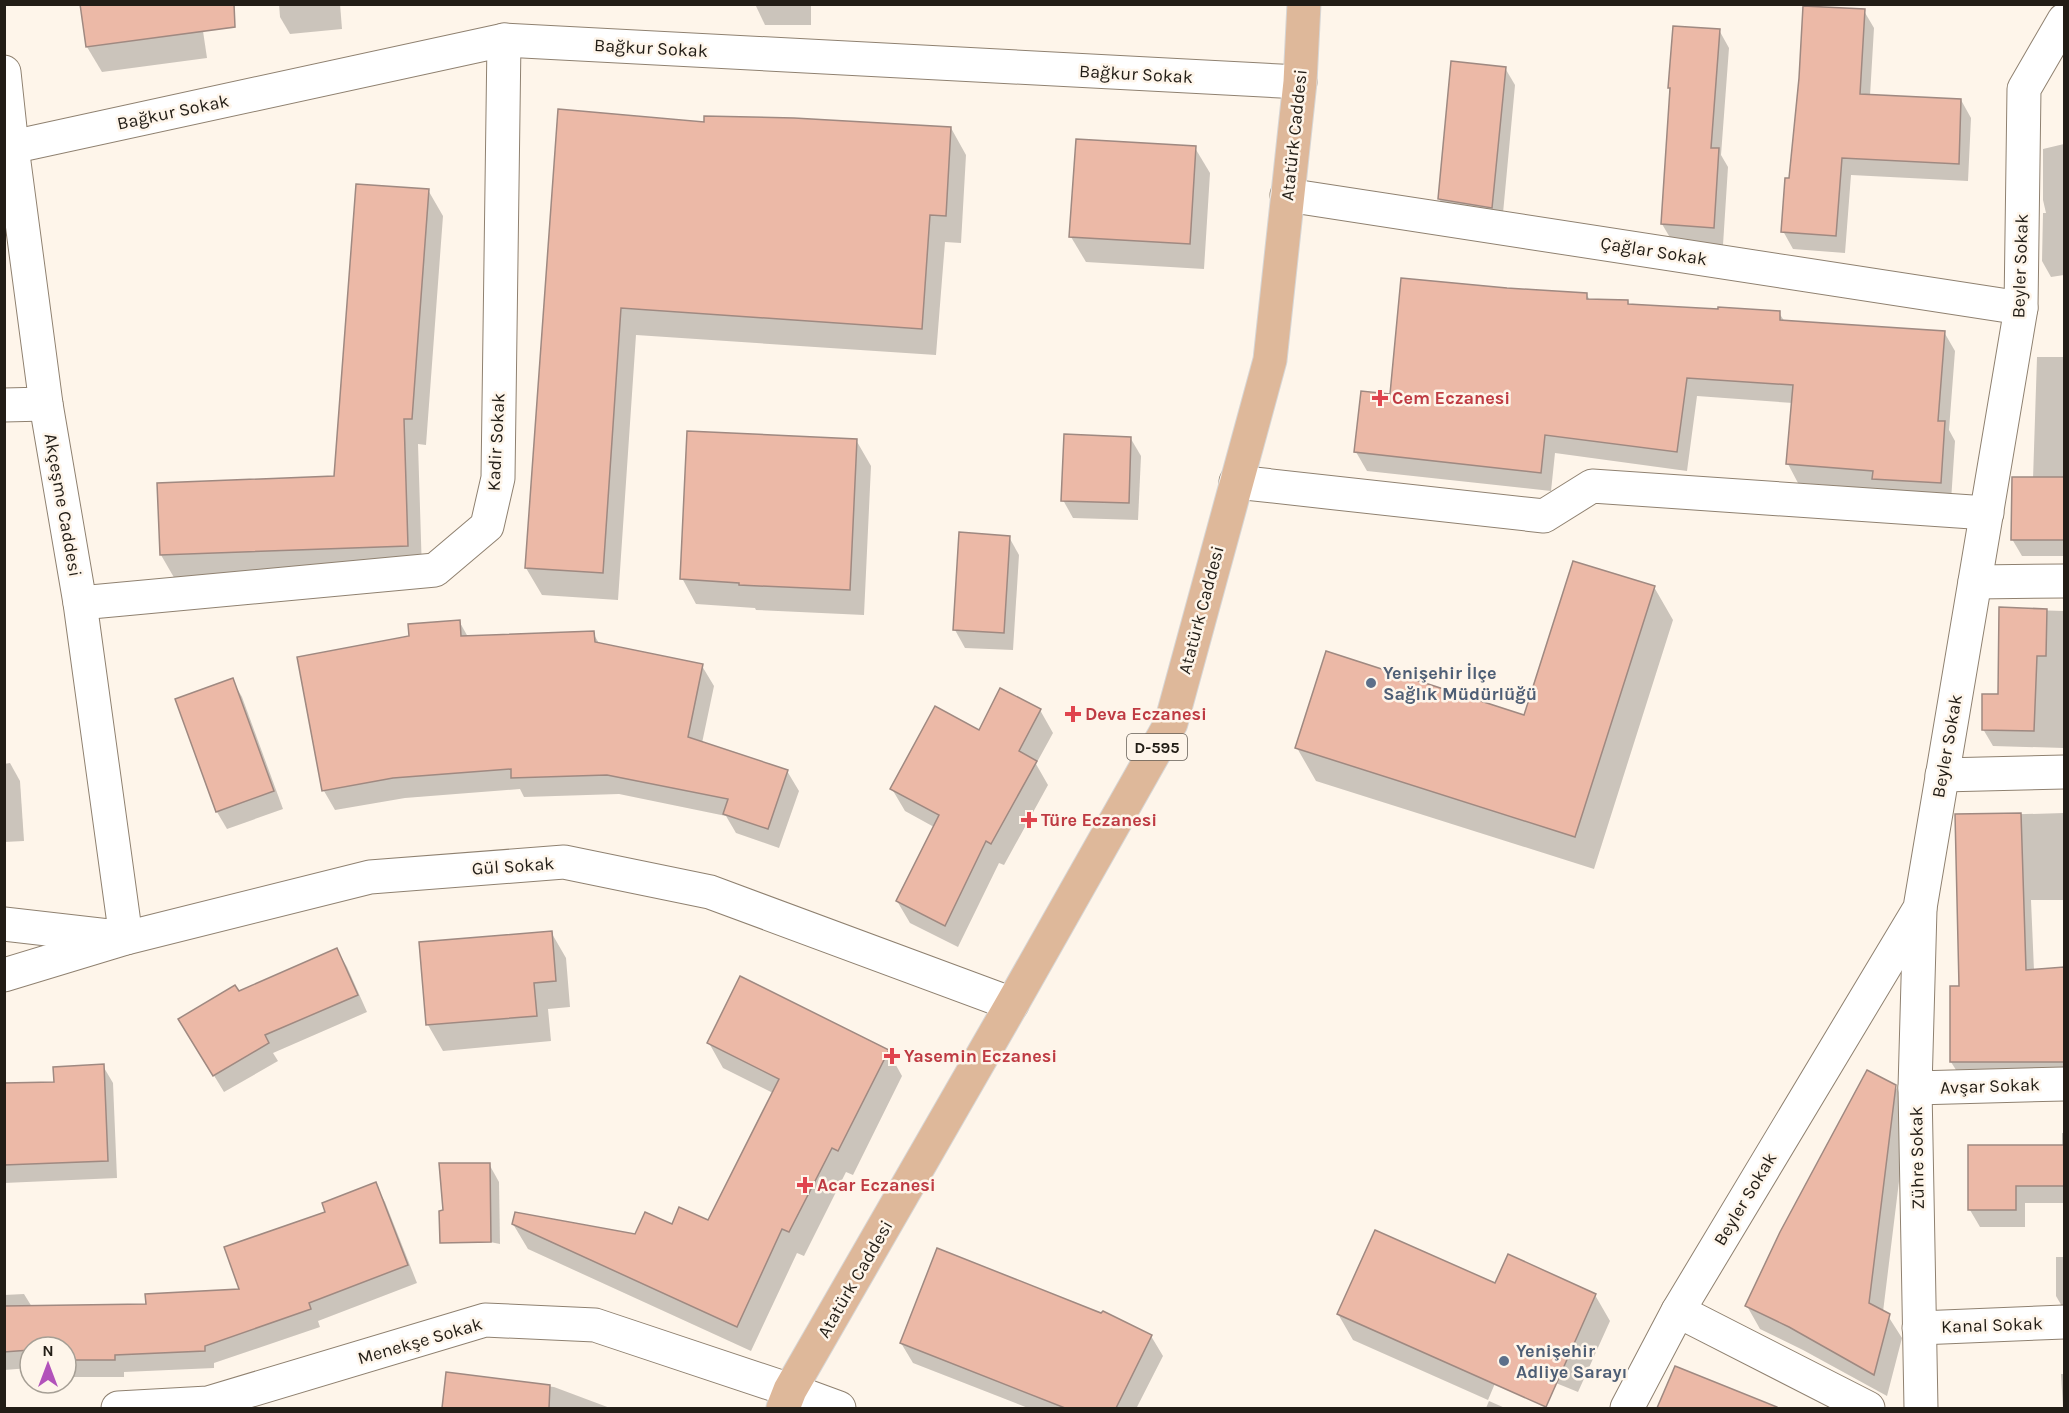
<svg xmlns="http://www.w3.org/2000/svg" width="2069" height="1413" font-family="Karla,sans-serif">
<rect width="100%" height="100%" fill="#fef5ea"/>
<g fill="#0003">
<path d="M 199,4 L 207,58 L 102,72 L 87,47 Z"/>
<path d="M 279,4 L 340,4 L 342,29 L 290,34 L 280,17 Z"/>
<path d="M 755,4 L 811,4 L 811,25 L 765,25 Z"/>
<path d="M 1864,11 L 1874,28 L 1870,96 L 1961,100 L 1971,118 L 1968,181 L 1851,175 L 1845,253 L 1793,249 L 1783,231 L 1790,179 Z"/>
<path d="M 1719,30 L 1729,48 L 1721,155 L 1728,167 L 1723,245 L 1672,241 L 1662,224 L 1672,92 L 1669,87 Z"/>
<path d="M 1505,68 L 1515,85 L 1502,224 L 1450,216 L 1439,199 Z"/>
<path d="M 559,111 L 705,124 L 951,128 L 966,155 L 961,243 L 945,242 L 936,355 L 636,335 L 618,600 L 542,595 L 526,568 Z"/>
<path d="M 2064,144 L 2064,275 L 2051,277 L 2042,261 L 2043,213 L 2046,213 L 2043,200 L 2043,149 Z"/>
<path d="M 1195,148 L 1210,173 L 1204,269 L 1086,262 L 1071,237 Z"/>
<path d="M 428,190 L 443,216 L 426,445 L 418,444 L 422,572 L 176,581 L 161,555 L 336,478 Z"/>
<path d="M 1507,290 L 1586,294 L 1590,300 L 1628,302 L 1630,306 L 1779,313 L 1785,322 L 1944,332 L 1955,351 L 1949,430 L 1955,441 L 1951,501 L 1880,489 L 1798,483 L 1788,464 L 1793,403 L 1697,396 L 1687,471 L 1555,453 L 1551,491 L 1367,471 L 1356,452 L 1391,396 Z"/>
<path d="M 2037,357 L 2064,357 L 2064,556 L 2022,556 L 2012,539 L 2033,479 Z"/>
<path d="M 1131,439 L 1141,456 L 1138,520 L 1073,518 L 1063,500 Z"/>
<path d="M 856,440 L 871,466 L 864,615 L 756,610 L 755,608 L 696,604 L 682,578 Z"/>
<path d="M 1009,537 L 1019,555 L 1013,650 L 965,648 L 955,630 Z"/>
<path d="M 1654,587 L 1673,620 L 1594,869 L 1316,781 L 1297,748 L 1525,716 Z"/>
<path d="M 2001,609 L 2064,611 L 2064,748 L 1993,746 L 1983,729 L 2000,695 Z"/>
<path d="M 459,621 L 468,637 L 593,633 L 600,645 L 702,666 L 714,686 L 702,743 L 787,771 L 799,791 L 779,848 L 736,833 L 726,816 L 619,794 L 524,797 L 520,789 L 405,798 L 335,810 L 324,791 L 411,637 Z"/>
<path d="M 232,680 L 242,697 L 283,809 L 227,829 L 217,812 Z"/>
<path d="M 1040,710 L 1053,733 L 1036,764 L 1048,785 L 1004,865 L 999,863 L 958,947 L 910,923 L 897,901 L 934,827 L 905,811 L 892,789 L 979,732 Z"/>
<path d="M 10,763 L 20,781 L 24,841 L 4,842 L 4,764 Z"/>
<path d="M 2064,813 L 2064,900 L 2031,900 L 2034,971 L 2064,969 L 2064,1077 L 1961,1078 L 1951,1062 L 1961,987 L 1956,816 Z"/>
<path d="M 551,932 L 566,958 L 570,1007 L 548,1009 L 551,1041 L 443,1051 L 428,1025 L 420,943 Z"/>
<path d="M 337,950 L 347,967 L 367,1012 L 273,1053 L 278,1061 L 224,1092 L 190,1036 L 238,993 Z"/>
<path d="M 709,1043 L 888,1051 L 902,1076 L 853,1175 L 846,1172 L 804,1256 L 797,1253 L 751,1351 L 528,1249 L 513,1224 L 636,1235 L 673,1226 L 708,1222 L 773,1093 L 723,1068 Z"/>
<path d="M 103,1066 L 113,1083 L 117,1178 L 4,1183 L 4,1084 L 55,1083 Z"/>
<path d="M 1895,1086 L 1908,1108 L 1883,1312 L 1888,1316 L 1902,1338 L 1887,1396 L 1803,1350 L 1760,1329 L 1747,1306 Z"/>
<path d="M 2062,1133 L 2064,1133 L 2064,1203 L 2025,1203 L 2025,1227 L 1980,1227 L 1970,1210 L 2062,1146 Z"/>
<path d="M 489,1164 L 499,1182 L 500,1244 L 455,1235 Z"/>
<path d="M 375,1184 L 385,1202 L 417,1283 L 318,1321 L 320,1327 L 214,1363 L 214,1368 L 124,1372 L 124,1377 L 66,1377 L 66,1347 L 30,1347 L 30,1368 L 4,1370 L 4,1295 L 24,1294 L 32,1307 L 147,1306 L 241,1291 L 327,1213 Z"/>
<path d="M 2056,1257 L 2064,1257 L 2064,1308 L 2063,1308 L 2056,1296 Z"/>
<path d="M 1496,1285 L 1595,1295 L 1610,1321 L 1578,1392 L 1504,1362 L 1488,1400 L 1353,1340 L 1338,1314 Z"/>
<path d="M 1151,1336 L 1163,1356 L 1137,1407 L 1140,1408 L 1028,1408 L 913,1363 L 901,1343 Z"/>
<path d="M 447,1374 L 501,1397 L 501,1408 L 443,1408 Z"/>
<path d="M 2061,1374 L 2064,1374 L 2064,1408 L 2063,1408 Z"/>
<path d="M 529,1384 L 554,1387 L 610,1408 L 525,1408 Z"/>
<path d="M 1738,1393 L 1747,1408 L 1661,1408 L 1660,1406 Z"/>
<path d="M 1489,1401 L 1505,1408 L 1486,1408 Z"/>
</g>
<g fill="#ecb9a7" stroke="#9f8981" stroke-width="1.5">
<path d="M 80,4 L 234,4 L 235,27 L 86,47 Z"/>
<path d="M 1803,6 L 1865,9 L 1860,94 L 1961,99 L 1959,164 L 1842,158 L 1836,236 L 1781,232 L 1785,178 L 1789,178 L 1799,78 Z"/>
<path d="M 1673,26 L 1720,29 L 1711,148 L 1719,148 L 1714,228 L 1661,224 L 1670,88 L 1668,88 Z"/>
<path d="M 1451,61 L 1506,67 L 1492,208 L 1438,199 Z"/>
<path d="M 558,109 L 704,122 L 704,116 L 794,118 L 951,127 L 946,216 L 930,215 L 922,329 L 621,308 L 603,573 L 525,568 Z"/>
<path d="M 1076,139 L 1196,146 L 1190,244 L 1069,237 Z"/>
<path d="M 356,184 L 429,189 L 412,419 L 404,419 L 408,546 L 160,555 L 157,483 L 334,476 Z"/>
<path d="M 1401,278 L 1507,288 L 1587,293 L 1587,299 L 1628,300 L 1628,304 L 1718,309 L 1718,307 L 1780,311 L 1780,320 L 1945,331 L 1938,421 L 1945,421 L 1941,483 L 1872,479 L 1873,471 L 1786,464 L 1793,385 L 1687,378 L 1677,452 L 1545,435 L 1541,473 L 1354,452 L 1361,391 L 1390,394 Z"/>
<path d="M 687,431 L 857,439 L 850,590 L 739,585 L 739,583 L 680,579 Z"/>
<path d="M 1064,434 L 1131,437 L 1129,503 L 1061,501 Z"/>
<path d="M 2012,477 L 2064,477 L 2064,540 L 2011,540 Z"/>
<path d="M 959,532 L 1010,536 L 1004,633 L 953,630 Z"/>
<path d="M 1573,561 L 1655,586 L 1575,837 L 1295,748 L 1326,651 L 1524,715 Z"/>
<path d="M 1999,607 L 2047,609 L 2046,656 L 2037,656 L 2034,731 L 1982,730 L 1982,694 L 1998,694 Z"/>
<path d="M 460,620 L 461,636 L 594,631 L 595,642 L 703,664 L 688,737 L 788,770 L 768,829 L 723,814 L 728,799 L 607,775 L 511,778 L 511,769 L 393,778 L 322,791 L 297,657 L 409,636 L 408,624 Z"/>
<path d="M 233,678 L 274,791 L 216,812 L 175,699 Z"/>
<path d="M 1000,688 L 1041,709 L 1019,751 L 1037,761 L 991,844 L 986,841 L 945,926 L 896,901 L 939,815 L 890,789 L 935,706 L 979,730 Z"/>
<path d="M 2021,813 L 2026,970 L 2064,967 L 2064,1062 L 1950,1062 L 1950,986 L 1959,986 L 1955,814 Z"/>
<path d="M 552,931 L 556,981 L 534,983 L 537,1016 L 426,1025 L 419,942 Z"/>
<path d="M 337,948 L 358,995 L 265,1035 L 269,1043 L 213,1076 L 178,1019 L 235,985 L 239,991 Z"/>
<path d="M 740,976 L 889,1050 L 838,1151 L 832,1148 L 789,1232 L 782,1229 L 737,1327 L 512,1224 L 515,1212 L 635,1234 L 645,1212 L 672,1224 L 679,1207 L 708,1220 L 779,1079 L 707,1043 Z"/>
<path d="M 104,1064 L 108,1161 L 4,1165 L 4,1083 L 54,1082 L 53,1067 Z"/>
<path d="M 1867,1070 L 1896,1085 L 1869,1303 L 1890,1314 L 1874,1375 L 1789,1327 L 1745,1306 L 1780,1232 Z"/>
<path d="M 1968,1145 L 2064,1145 L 2064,1186 L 2016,1186 L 2016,1210 L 1968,1210 Z"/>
<path d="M 439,1163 L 490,1163 L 491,1242 L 440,1243 L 439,1211 L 443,1210 Z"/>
<path d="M 376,1182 L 408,1265 L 309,1303 L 311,1309 L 205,1346 L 205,1351 L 115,1355 L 115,1360 L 66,1360 L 66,1347 L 30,1347 L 30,1350 L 4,1352 L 4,1306 L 146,1304 L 145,1294 L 239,1289 L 224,1247 L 325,1212 L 322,1203 Z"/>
<path d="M 1375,1230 L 1495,1283 L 1508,1254 L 1596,1294 L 1546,1407 L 1337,1314 Z"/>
<path d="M 937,1248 L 1101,1313 L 1103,1311 L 1152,1335 L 1116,1408 L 1065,1408 L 900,1343 Z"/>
<path d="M 1675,1366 L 1777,1407 L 1777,1408 L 1657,1408 Z"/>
<path d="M 446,1372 L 550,1385 L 549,1408 L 442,1408 Z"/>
</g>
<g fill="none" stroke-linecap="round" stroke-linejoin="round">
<defs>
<g id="minor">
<path d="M 4,72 L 12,147 L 46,404 L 80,603 L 126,938 L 4,924"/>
<path d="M 12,147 L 504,40 L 1300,82"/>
<path d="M 1287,195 L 2021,308"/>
<path d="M 4,405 L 46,404"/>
<path d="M 1236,482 L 1544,516 L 1592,486 L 1987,513"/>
<path d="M 1975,582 L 2064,581"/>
<path d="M 80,603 L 435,570 L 487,526 L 498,478 L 504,40"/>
<path d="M 1942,775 L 2064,772"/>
<path d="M 1920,909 L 1915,1088 L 1921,1408"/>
<path d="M 4,975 L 126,938 L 370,877 L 564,862 L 710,892 L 1012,1004"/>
<path d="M 1915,1088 L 2064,1084"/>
<path d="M 1678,1311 L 1868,1408"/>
<path d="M 1919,1328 L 2064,1322"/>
<path d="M 118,1408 L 208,1403 L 485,1320 L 595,1325 L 790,1390 L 839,1408"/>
<path d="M 1627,1408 L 1678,1311 L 1920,908 L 2021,308 L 2024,89 L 2064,20"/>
</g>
<path id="primary" d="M 783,1408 L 790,1390 L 1012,1004 L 1171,723 L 1270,360 L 1300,82 L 1304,4"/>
</defs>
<use href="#minor" stroke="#8f8170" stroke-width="35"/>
<use href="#primary" stroke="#d7d6d5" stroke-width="35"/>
<use href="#minor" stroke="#fff" stroke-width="33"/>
<use href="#primary" stroke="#deb89a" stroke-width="33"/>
</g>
<g fill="#e0444e" stroke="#fef5ea" stroke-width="2">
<path d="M1377 389h6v6h6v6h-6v6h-6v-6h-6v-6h6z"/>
<path d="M1070 705h6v6h6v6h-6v6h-6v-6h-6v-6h6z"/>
<path d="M1026 811h6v6h6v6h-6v6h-6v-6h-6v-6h6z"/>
<path d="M889 1047h6v6h6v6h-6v6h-6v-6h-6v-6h6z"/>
<path d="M802 1176h6v6h6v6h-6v6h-6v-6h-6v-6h6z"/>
</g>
<g fill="#5c6f8a" stroke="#fef5ea" stroke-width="2">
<circle cx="1371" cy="683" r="6"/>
<circle cx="1504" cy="1361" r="6"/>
</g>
<g text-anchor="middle" stroke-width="5" stroke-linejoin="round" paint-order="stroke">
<rect fill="#fef5ea" stroke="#645e56" stroke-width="1.5" x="1127" y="734" width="60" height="26" rx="4.5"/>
<g font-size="16" font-weight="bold" fill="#221d16">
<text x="1157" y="753">D-595</text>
</g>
<g font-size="18" fill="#221d16" stroke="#fef5ea">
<text transform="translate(651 48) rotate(3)" y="6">Bağkur Sokak</text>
<text transform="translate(1136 74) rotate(3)" y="6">Bağkur Sokak</text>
<text transform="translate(173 112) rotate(-12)" y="6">Bağkur Sokak</text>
<text transform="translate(1294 135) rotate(-84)" y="6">Atatürk Caddesi</text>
<text transform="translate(1654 251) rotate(9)" y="6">Çağlar Sokak</text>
<text transform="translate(2020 266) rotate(-88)" y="6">Beyler Sokak</text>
<text transform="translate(496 442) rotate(-87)" y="6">Kadir Sokak</text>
<text transform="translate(63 505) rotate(80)" y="6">Akçeşme Caddesi</text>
<text transform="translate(1201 610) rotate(-75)" y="6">Atatürk Caddesi</text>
<text transform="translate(1947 746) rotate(-80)" y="6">Beyler Sokak</text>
<text transform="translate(513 866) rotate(-4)" y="6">Gül Sokak</text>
<text transform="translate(1990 1086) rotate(-2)" y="6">Avşar Sokak</text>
<text transform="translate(1917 1158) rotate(-91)" y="6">Zühre Sokak</text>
<text transform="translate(1745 1199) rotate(-59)" y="6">Beyler Sokak</text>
<text transform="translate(855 1279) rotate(-60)" y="6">Atatürk Caddesi</text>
<text transform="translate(1992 1325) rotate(-2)" y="6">Kanal Sokak</text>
<text transform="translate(420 1341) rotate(-16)" y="6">Menekşe Sokak</text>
</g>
<g font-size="18" font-weight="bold" fill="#be3a42" stroke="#fef5ea" text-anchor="start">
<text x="1392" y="404">Cem Eczanesi</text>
<text x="1085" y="720">Deva Eczanesi</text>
<text x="1041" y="826">Türe Eczanesi</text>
<text x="904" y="1062">Yasemin Eczanesi</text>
<text x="817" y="1191">Acar Eczanesi</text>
</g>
<g font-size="18" font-weight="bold" fill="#4e5e75" stroke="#fef5ea" text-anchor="start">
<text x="1383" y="679">Yenişehir İlçe<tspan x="1383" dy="21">Sağlık Müdürlüğü</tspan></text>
<text x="1516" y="1357">Yenişehir<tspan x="1516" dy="21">Adliye Sarayı</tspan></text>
</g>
</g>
<rect width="2069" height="1413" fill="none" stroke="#221d16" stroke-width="12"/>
<g transform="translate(48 1365)"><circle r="28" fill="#fef5ea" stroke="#a69f95" stroke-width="1.5"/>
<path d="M0-4.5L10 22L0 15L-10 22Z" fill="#b252ba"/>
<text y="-9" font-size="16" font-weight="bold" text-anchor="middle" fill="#221d16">N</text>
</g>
</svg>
